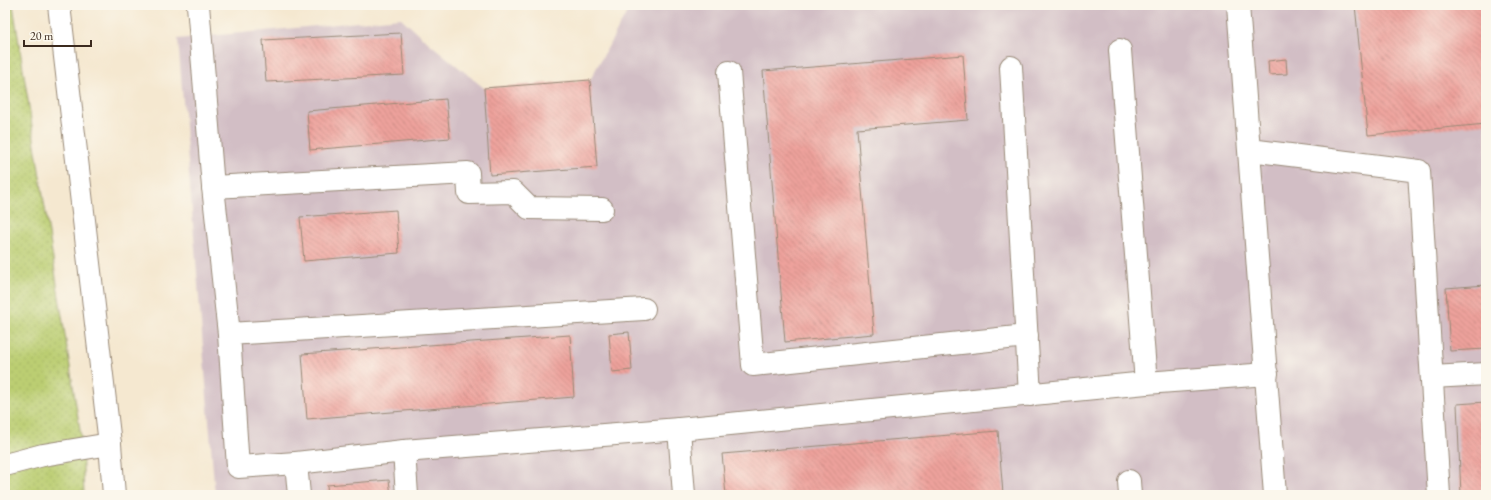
<svg xmlns="http://www.w3.org/2000/svg" width="1491" height="500" font-family="'EB Garamond',serif">
<defs>
<pattern id="grass-dots" width="8" height="8" patternUnits="userSpaceOnUse"><rect width="8" height="8" fill="#bbce72"/><path d="M2 2h.1M6 6h.1" fill="none" stroke="#a2b162" stroke-width="1.8" stroke-linecap="round"/></pattern>
<pattern id="building-back-hatch" width="6" height="6" patternUnits="userSpaceOnUse"><rect width="6" height="6" fill="#eea29c"/><path d="M-1 5l2 2M0 0l6 6M5-1l2 2" fill="none" stroke="#c2847f"/></pattern>
</defs>
<rect width="100%" height="100%" fill="#fbf7ec"/>
<filter id="ink" filterUnits="userSpaceOnUse"><feTurbulence type="fractalNoise" baseFrequency=".025" numOctaves="2"/><feDisplacementMap in="SourceGraphic" scale="8" xChannelSelector="R" yChannelSelector="G"/><feConvolveMatrix kernelMatrix="1 2 1 2 8 2 1 2 1" color-interpolation-filters="sRGB"/></filter>
<filter id="wash" filterUnits="userSpaceOnUse"><feTurbulence type="fractalNoise" baseFrequency=".012" numOctaves="4" result="noise"/><feDisplacementMap in="SourceGraphic" scale="16" xChannelSelector="R" yChannelSelector="G"/><feGaussianBlur stdDeviation="0.9" result="paint"/><feColorMatrix in="noise" values="0 0 0 0 0 0 0 0 0 0 0 0 0 0 0 0 0 1.4 0 .05"/><feComposite in="paint" operator="in"/></filter>
<g filter="url(#wash)">
<rect width="100%" height="100%" fill="#f5e8d0"/>
<path fill="#d2bec5" d="M 631,5 L 1486,5 L 1486,495 L 215,495 L 178,39 L 401,18 L 424,39 L 484,88 L 590,80 Z"/>
<path fill="url(#grass-dots)" stroke="#7b7c48" d="M 5,5 L 13,5 L 82,443 L 84,495 L 5,495 Z"/>
<g id="blocks">
<g fill="url(#building-back-hatch)">
<path d="M 1355,5 L 1486,5 L 1486,124 L 1368,135 Z"/>
<path d="M 401,33 L 404,75 L 266,82 L 263,40 Z"/>
<path d="M 963,55 L 968,120 L 857,129 L 874,334 L 785,342 L 763,71 Z"/>
<path d="M 1286,59 L 1287,74 L 1269,75 L 1268,61 Z"/>
<path d="M 590,80 L 597,167 L 490,175 L 484,88 Z"/>
<path d="M 446,99 L 450,138 L 310,150 L 307,111 Z"/>
<path d="M 396,210 L 399,253 L 304,261 L 300,217 Z"/>
<path d="M 1486,285 L 1486,349 L 1450,351 L 1446,288 Z"/>
<path d="M 629,332 L 632,370 L 612,372 L 609,334 Z"/>
<path d="M 570,335 L 574,397 L 307,419 L 302,354 Z"/>
<path d="M 1486,402 L 1486,495 L 1461,495 L 1457,404 Z"/>
<path d="M 998,431 L 1003,494 L 726,495 L 722,454 Z"/>
<path d="M 389,480 L 391,495 L 328,495 L 327,485 Z"/>
</g>
</g>
</g>
<g filter="url(#ink)">
<use href="#blocks" fill-opacity="0" stroke="#988977" stroke-width="1"/>
<g fill="none" stroke-linecap="round" stroke-linejoin="round">
<defs>
<g id="minor">
<path d="M 59,5 L 110,444 L 114,495"/>
<path d="M 198,5 L 213,187 L 229,334"/>
<path d="M 1238,5 L 1275,495"/>
<path d="M 1120,50 L 1146,383"/>
<path d="M 1011,67 L 1030,395"/>
<path d="M 729,72 L 753,365 L 1027,336"/>
<path d="M 1250,150 L 1419,171 L 1439,495"/>
<path d="M 213,187 L 468,173 L 469,193 L 513,192 L 529,208 L 602,209"/>
<path d="M 1432,377 L 1486,374"/>
<path d="M 679,429 L 684,495"/>
<path d="M 404,451 L 679,429 L 1146,383 L 1267,374"/>
<path d="M 296,463 L 299,495"/>
<path d="M 5,465 L 43,455 L 110,444"/>
<path d="M 1129,481 L 1130,495"/>
<path d="M 407,495 L 404,451 L 296,463 L 238,467 L 229,334 L 644,309"/>
</g>
</defs>
<use href="#minor" stroke="#988977" stroke-width="24"/>
<use href="#minor" stroke="#fff" stroke-width="22"/>
</g>
</g>
<rect width="1491" height="500" fill="none" stroke="#fbf7ec" stroke-width="20"/>
<path d="M24 40v6h67v-6" fill="none" stroke="#3b2a1e" stroke-width="2"/>
<text x="30" y="40" font-size="12" fill="#3b2a1e" stroke="#fbf7ec" stroke-width="3" paint-order="stroke">20 m</text>
</svg>
